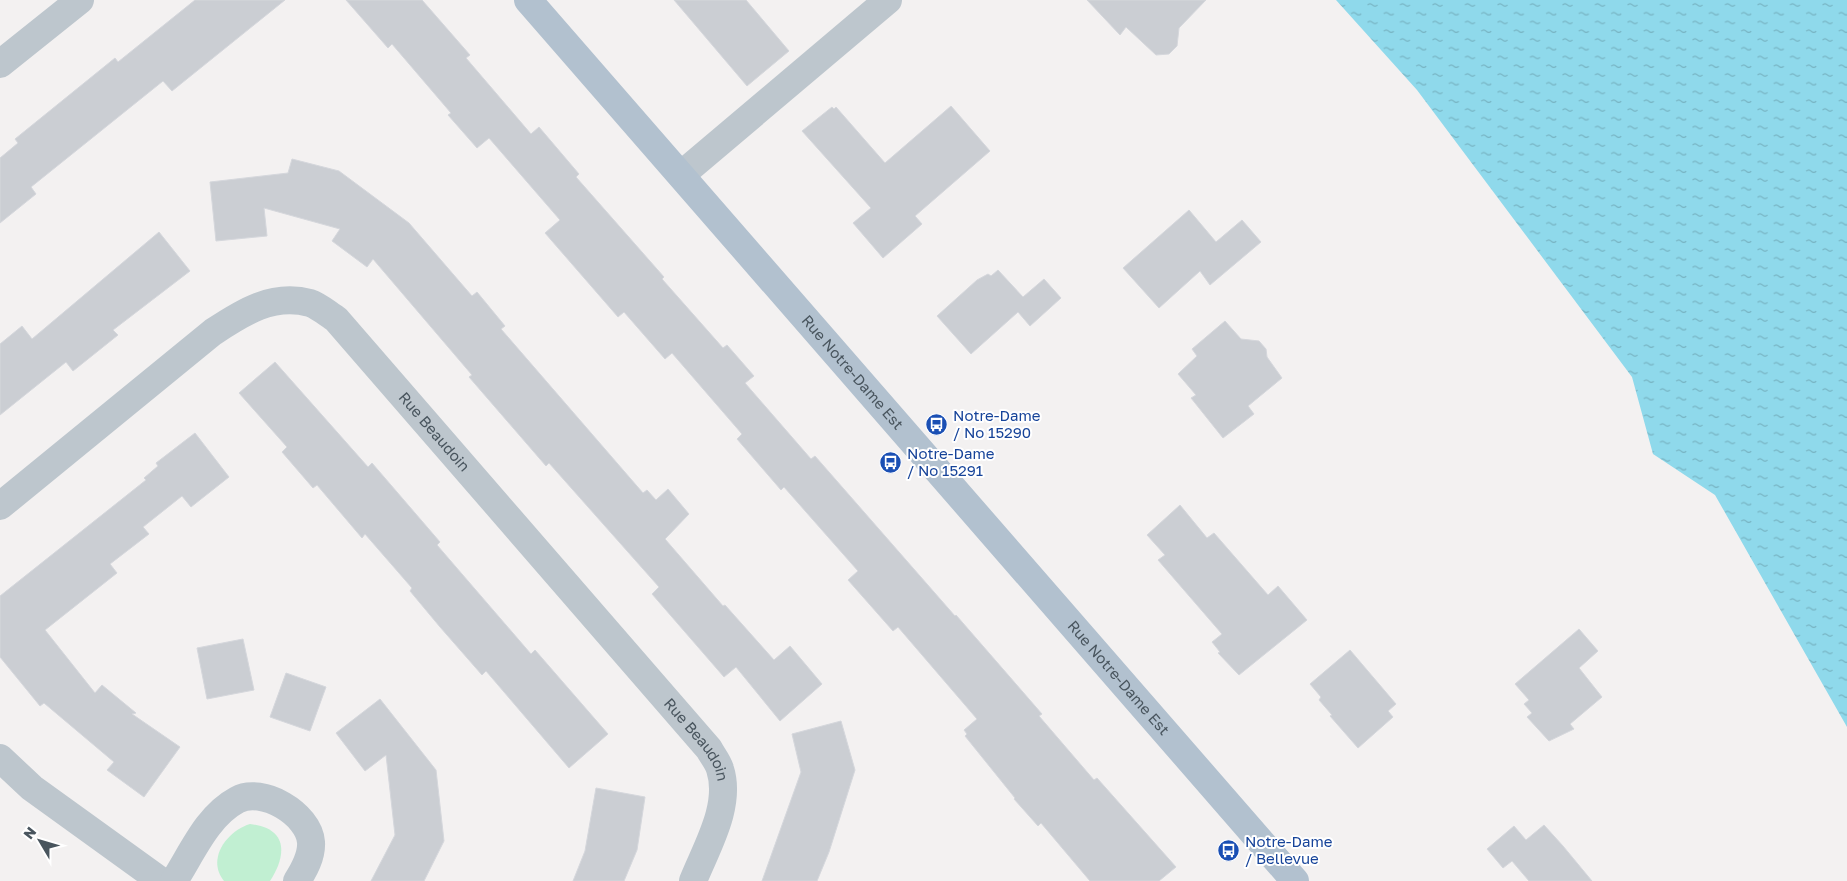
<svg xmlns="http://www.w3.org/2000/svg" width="1847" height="881" font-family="'Golos Text',sans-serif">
<defs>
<pattern id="water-ripples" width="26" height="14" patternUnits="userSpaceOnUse" patternTransform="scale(1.25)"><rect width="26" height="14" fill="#8fd9eb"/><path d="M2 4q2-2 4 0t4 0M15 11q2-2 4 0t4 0" fill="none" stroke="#77b3c2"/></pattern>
</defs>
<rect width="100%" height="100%" fill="#f3f1f1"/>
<path fill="#c1efd2" d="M 250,824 C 288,828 287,855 270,881 L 224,881 C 206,859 227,831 250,824 Z"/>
<path fill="url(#water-ripples)" d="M 1336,0 L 1847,0 L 1847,727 L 1715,495 L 1653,454 L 1632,377 L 1417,90 Z"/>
<g fill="#cbced3" stroke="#d5d7dc">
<path d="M 195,0 L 285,0 L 172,91 L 163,81 L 31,187 L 36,194 L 0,223 L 0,158 L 18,143 L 15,139 L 115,58 L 118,62 Z"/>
<path d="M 346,0 L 422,0 L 470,55 L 466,58 L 531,134 L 539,127 L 579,174 L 576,177 L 664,277 L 662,279 L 723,348 L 727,345 L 754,376 L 745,383 L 811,459 L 815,456 L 955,616 L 956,615 L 1042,714 L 1039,716 L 1094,780 L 1097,778 L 1176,867 L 1159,881 L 1090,881 L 1041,823 L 1038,826 L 1014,799 L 1015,798 L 965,736 L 967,734 L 964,730 L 977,719 L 898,627 L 893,631 L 848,580 L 858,571 L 784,487 L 781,490 L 737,439 L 742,434 L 672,353 L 665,359 L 624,312 L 618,317 L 545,233 L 560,220 L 489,138 L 477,148 L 448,115 L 451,113 L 392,44 L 388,48 Z"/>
<path d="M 674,0 L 746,0 L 789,51 L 747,86 Z"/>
<path d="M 1087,0 L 1206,0 L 1179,28 L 1177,46 L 1169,54 L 1156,55 L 1126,27 L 1120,35 Z"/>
<path d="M 951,106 L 990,151 L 915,216 L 922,224 L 883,258 L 853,223 L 871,208 L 802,131 L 832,107 L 834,109 L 836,107 L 885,163 Z"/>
<path d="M 292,159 L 339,171 L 409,223 L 472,296 L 477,292 L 505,326 L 501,329 L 643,493 L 647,490 L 656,500 L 668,489 L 689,514 L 665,539 L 723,606 L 725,605 L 774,660 L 790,646 L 822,684 L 780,721 L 736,667 L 724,677 L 652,594 L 659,587 L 549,463 L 546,466 L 469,377 L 472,375 L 373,259 L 367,267 L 332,241 L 340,229 L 264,208 L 267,236 L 216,241 L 210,182 L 288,173 Z"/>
<path d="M 1189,210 L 1216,242 L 1242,220 L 1261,242 L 1210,285 L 1200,271 L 1159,308 L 1123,268 Z"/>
<path d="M 159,232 L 190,271 L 113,330 L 118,335 L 73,371 L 66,362 L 0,415 L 0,344 L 22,326 L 32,339 Z"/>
<path d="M 998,270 L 1023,297 L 1044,279 L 1061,298 L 1030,326 L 1018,312 L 971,354 L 937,316 L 977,280 L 988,274 L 991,276 Z"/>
<path d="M 1225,321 L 1241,339 L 1259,341 L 1266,349 L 1267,357 L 1282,378 L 1248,406 L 1254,414 L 1223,438 L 1191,398 L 1196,395 L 1178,374 L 1197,356 L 1192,349 Z"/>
<path d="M 275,362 L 368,467 L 372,463 L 440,542 L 437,545 L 531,654 L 535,650 L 608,734 L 569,768 L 486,671 L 482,675 L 440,627 L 410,591 L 412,588 L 365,534 L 362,538 L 317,485 L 313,488 L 282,452 L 287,447 L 239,393 Z"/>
<path d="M 195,433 L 229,477 L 191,507 L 182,496 L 143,527 L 149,534 L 110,564 L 117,573 L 45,630 L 95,693 L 102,685 L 136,713 L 132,714 L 180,747 L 144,797 L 107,770 L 114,762 L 44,703 L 40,706 L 0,657 L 0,596 L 146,480 L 144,478 L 158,466 L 156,463 Z"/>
<path d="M 1180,505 L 1207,538 L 1214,533 L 1268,595 L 1278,586 L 1307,620 L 1239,675 L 1218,653 L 1220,652 L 1212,642 L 1222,634 L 1158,560 L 1165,555 L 1147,535 Z"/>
<path d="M 1579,629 L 1598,651 L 1579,668 L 1602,697 L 1570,724 L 1574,729 L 1549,741 L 1527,717 L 1532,713 L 1524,704 L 1529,700 L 1515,684 Z"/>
<path d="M 243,639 L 254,690 L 207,699 L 197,648 Z"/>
<path d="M 1350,650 L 1396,704 L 1388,711 L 1393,717 L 1358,748 L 1330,716 L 1332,715 L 1319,700 L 1321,697 L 1310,684 Z"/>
<path d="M 286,673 L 326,687 L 310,731 L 270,717 Z"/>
<path d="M 380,699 L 436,770 L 444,841 L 424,881 L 371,881 L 395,835 L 386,755 L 365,771 L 336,733 Z"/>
<path d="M 841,721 L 855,770 L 829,852 L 817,881 L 762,881 L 801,772 L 792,734 Z"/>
<path d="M 596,788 L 645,797 L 637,850 L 624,881 L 573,881 L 585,851 Z"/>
<path d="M 1544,825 L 1563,846 L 1592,881 L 1529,881 L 1512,861 L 1503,868 L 1487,849 L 1514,826 L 1526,840 Z"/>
</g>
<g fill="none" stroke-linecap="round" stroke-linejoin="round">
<g stroke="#bdc6cd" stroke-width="28">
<path d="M 0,64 L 80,0"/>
<path d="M 681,175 L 888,0"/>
<path id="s1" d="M 0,506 L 213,332 C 243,312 273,293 310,303 C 319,306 328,314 336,319 L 709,749 C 712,755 718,762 720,769 C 732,806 706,848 693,881"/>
<path d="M 0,758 L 32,788 L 161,881"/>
<path d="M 174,881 C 192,853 207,816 237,800 C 262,786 309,814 311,842 C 312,856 304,870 297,881"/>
</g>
<path stroke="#b2c1cf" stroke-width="28" id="s2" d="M 528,0 L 1295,881"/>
</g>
<defs>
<symbol id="bus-disc" viewBox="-11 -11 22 22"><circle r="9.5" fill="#1a4fb4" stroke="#fff"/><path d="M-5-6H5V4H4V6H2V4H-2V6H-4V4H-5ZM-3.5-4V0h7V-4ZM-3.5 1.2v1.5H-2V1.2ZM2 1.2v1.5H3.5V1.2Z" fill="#fff"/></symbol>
</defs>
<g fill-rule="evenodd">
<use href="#bus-disc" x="924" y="412" width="25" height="25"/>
<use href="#bus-disc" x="878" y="450" width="25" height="25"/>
<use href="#bus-disc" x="1216" y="838" width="25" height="25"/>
</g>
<g text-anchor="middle" stroke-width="4" stroke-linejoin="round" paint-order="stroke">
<g font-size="15" fill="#49555e" stroke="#fff">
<text dy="5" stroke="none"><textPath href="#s2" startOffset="494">Rue Notre-Dame Est</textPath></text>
<text dy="5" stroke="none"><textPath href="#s1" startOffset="560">Rue Beaudoin</textPath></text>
<text dy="5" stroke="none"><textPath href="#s2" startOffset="899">Rue Notre-Dame Est</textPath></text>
<text dy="5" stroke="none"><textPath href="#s1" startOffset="965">Rue Beaudoin</textPath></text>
</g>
<g font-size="15" fill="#164399" stroke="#fff" text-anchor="start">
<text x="953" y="421">Notre-Dame<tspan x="953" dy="17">/ No 15290</tspan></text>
<text x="907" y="459">Notre-Dame<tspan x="907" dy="17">/ No 15291</tspan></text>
<text x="1245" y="847">Notre-Dame<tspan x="1245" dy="17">/ Bellevue</tspan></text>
</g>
</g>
<g transform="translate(40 841) rotate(308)" stroke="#ffffff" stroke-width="4" paint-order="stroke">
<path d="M0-4L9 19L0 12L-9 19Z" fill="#49555e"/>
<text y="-8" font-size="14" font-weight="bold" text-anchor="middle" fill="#49555e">N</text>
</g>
</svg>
